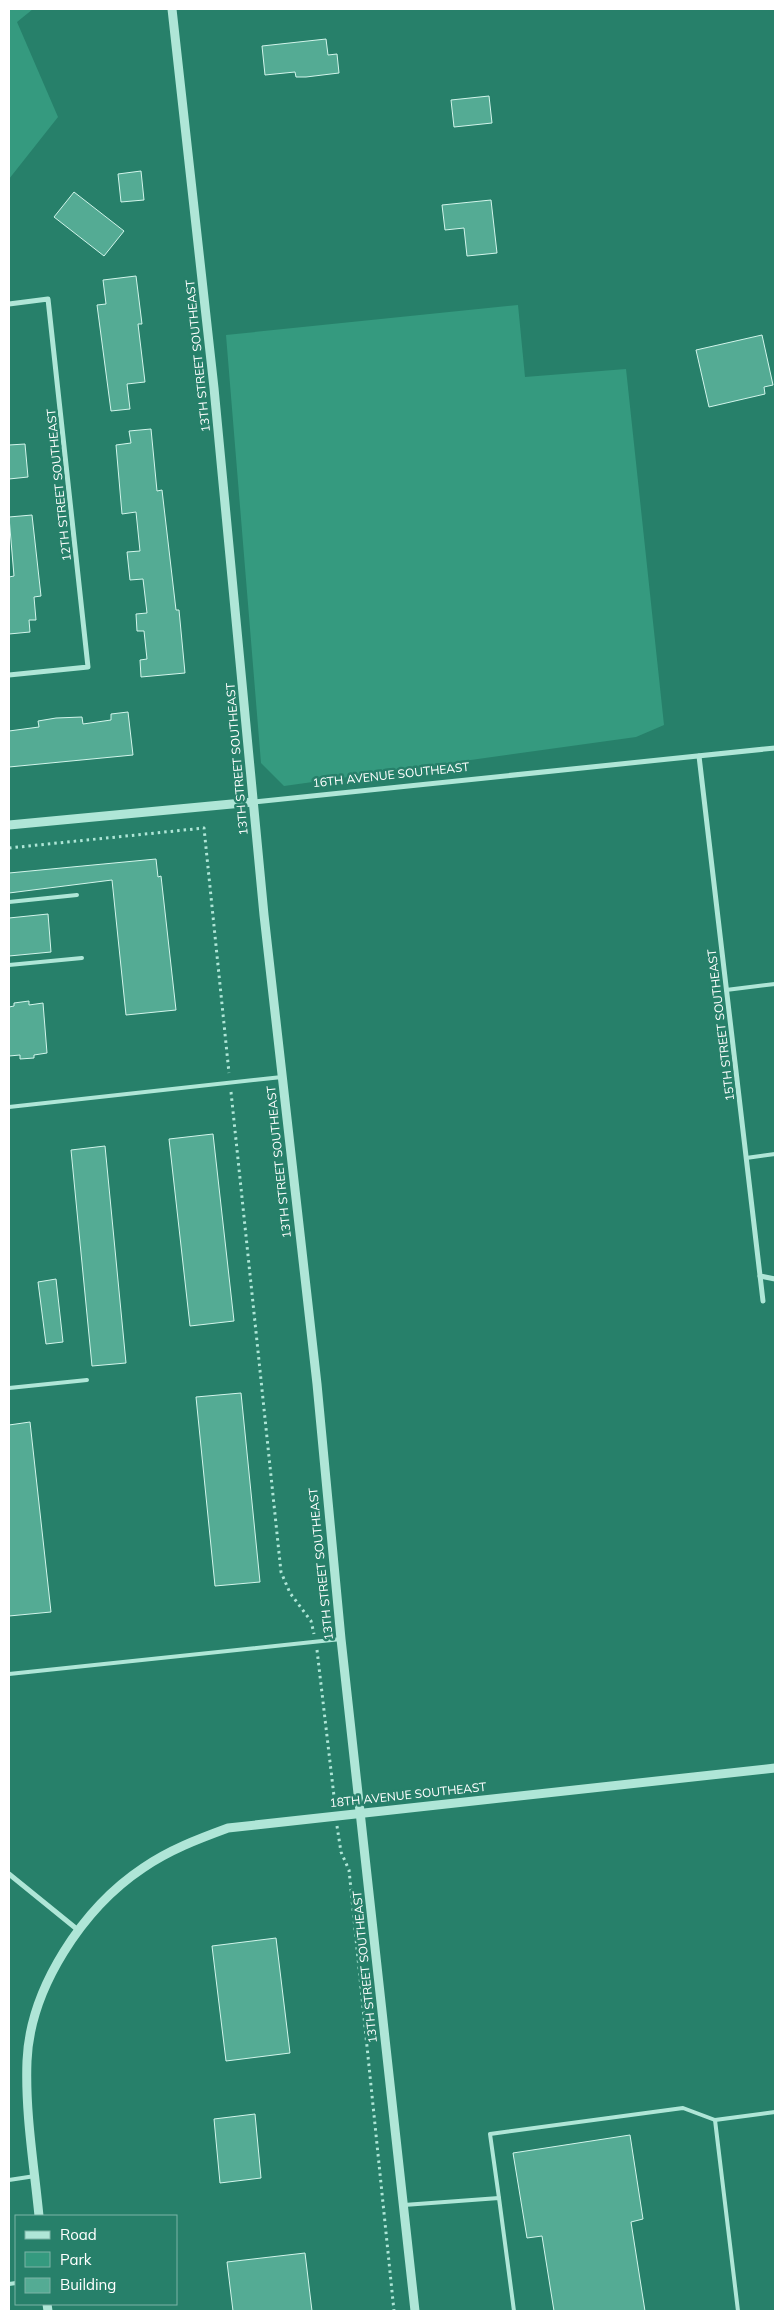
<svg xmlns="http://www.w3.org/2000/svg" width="784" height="2320" font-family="Mulish,sans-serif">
<rect width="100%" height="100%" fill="#27806a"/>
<g fill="#359a7f">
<path d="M 9,9 L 33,9 L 17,22 L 58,117 L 9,179 Z"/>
<path d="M 518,305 L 525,377 L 626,369 L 664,725 L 636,737 L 284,786 L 261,763 L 226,335 Z"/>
</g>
<g fill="#54ab94" stroke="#d2f5eb">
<path d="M 326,39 L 328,55 L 337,54 L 339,73 L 306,77 L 296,77 L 295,72 L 265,75 L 262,46 Z"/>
<path d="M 489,96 L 492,123 L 454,127 L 451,100 Z"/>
<path d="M 141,171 L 144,200 L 121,202 L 118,174 Z"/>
<path d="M 74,192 L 124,231 L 104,256 L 54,217 Z"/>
<path d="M 491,200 L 497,253 L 467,256 L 464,228 L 445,230 L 442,205 Z"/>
<path d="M 136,276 L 142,324 L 138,324 L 145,382 L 127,384 L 130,409 L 111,411 L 97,305 L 106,304 L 103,280 Z"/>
<path d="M 762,335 L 773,385 L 764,387 L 765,394 L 709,407 L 696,350 Z"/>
<path d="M 151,429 L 157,491 L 162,490 L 176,610 L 179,610 L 185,673 L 141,677 L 140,660 L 147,659 L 144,631 L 137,631 L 136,614 L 147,613 L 143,579 L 130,580 L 127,552 L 140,551 L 136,512 L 122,514 L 116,445 L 131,443 L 129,431 Z"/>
<path d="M 25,444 L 28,477 L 9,479 L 9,445 Z"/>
<path d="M 32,515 L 41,596 L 34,597 L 36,620 L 29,620 L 30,632 L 9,634 L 9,577 L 14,576 L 9,517 Z"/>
<path d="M 128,712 L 133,755 L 9,767 L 9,731 L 39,727 L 38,721 L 56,718 L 82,717 L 83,724 L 111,720 L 111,714 Z"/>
<path d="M 156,859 L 158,877 L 161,876 L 176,1010 L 126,1015 L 112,880 L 9,893 L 9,873 Z"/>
<path d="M 48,914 L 51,952 L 9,956 L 9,918 Z"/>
<path d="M 29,1001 L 29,1005 L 43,1003 L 47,1053 L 34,1055 L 34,1058 L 20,1059 L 20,1055 L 9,1056 L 9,1007 L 14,1006 L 14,1003 Z"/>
<path d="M 213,1134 L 234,1321 L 190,1326 L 169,1139 Z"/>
<path d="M 105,1146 L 126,1363 L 92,1366 L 71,1150 Z"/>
<path d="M 56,1279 L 63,1342 L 46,1344 L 38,1282 Z"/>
<path d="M 241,1393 L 260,1582 L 215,1586 L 196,1397 Z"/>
<path d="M 30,1422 L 51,1612 L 9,1616 L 9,1425 Z"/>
<path d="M 276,1938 L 290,2053 L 226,2061 L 212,1946 Z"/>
<path d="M 255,2114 L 261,2178 L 220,2183 L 214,2119 Z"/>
<path d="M 630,2135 L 643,2219 L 631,2222 L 645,2311 L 554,2311 L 542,2236 L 527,2238 L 513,2153 Z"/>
<path d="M 305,2253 L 312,2311 L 233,2311 L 227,2262 Z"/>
</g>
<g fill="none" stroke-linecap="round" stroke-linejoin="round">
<g stroke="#afe6d7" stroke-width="3" stroke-dasharray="2.5 4" stroke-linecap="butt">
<path d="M 9,848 L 204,828 L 229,1073"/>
<path d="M 231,1092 L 281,1572 L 290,1593 L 311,1621 L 314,1634"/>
<path d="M 317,1650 L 335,1805"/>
<path d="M 337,1826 L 341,1852 L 349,1870 L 394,2311"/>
</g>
<g stroke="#afe6d7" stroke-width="4">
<path d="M 9,902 L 77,895"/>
<path d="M 9,965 L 82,958"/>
<path d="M 726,990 L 775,984"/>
<path d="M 9,1107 L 282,1077"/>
<path d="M 746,1158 L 775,1154"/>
<path d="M 9,1388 L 87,1380"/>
<path d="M 9,1674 L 341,1639"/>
<path d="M 715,2120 L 738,2311"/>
<path d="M 9,2180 L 35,2176"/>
<path d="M 499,2198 L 490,2134 L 683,2108 L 715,2120 L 775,2112"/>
<path d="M 404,2205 L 499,2198 L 514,2311"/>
<path d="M 9,2284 L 16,2283"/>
</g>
<g stroke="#afe6d7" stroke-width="5">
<path d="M 9,304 L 48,299 L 88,667 L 9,675"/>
<path d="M 699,756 L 763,1301"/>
<path d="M 253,802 L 775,748"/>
<path d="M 760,1276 L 775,1279"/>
<path d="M 9,1874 L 78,1930"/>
</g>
<g stroke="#afe6d7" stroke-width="9">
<path d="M 172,9 L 214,388 L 264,915 L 317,1384 L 341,1639 L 415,2311"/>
<path d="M 9,825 L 253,802"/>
<path d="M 39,2216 C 34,2165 25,2112 27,2061 C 30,1988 83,1908 143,1868 C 169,1850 198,1839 228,1828 L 775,1768"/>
<path d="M 47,2304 L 48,2311"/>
</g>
</g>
<g text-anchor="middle" stroke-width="5" stroke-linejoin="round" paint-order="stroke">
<g font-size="12" fill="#fff" stroke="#27806a">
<text transform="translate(198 356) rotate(-96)" y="4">13TH STREET SOUTHEAST</text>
<text transform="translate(59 485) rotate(-96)" y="4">12TH STREET SOUTHEAST</text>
<text transform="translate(237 759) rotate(-95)" y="4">13TH STREET SOUTHEAST</text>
<text transform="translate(391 775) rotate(-6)" y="4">16TH AVENUE SOUTHEAST</text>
<text transform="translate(721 1025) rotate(-97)" y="4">15TH STREET SOUTHEAST</text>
<text transform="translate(279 1162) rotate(-96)" y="4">13TH STREET SOUTHEAST</text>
<text transform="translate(321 1564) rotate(-96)" y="4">13TH STREET SOUTHEAST</text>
<text transform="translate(408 1795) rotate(-6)" y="4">18TH AVENUE SOUTHEAST</text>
<text transform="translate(365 1967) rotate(-96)" y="4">13TH STREET SOUTHEAST</text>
</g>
</g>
<rect width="784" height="2320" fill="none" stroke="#ffffff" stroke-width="20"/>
<rect x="15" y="2215" width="162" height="90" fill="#27806a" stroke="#7db3a6"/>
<rect x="25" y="2231" width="25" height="8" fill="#afe6d7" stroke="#7db3a6"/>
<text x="60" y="2240" font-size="15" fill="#ffffff">Road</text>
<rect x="25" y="2252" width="25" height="15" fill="#359a7f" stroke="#7db3a6"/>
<text x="60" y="2265" font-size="15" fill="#ffffff">Park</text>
<rect x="25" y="2278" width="25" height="15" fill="#54ab94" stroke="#7db3a6"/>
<text x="60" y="2290" font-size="15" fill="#ffffff">Building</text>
</svg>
